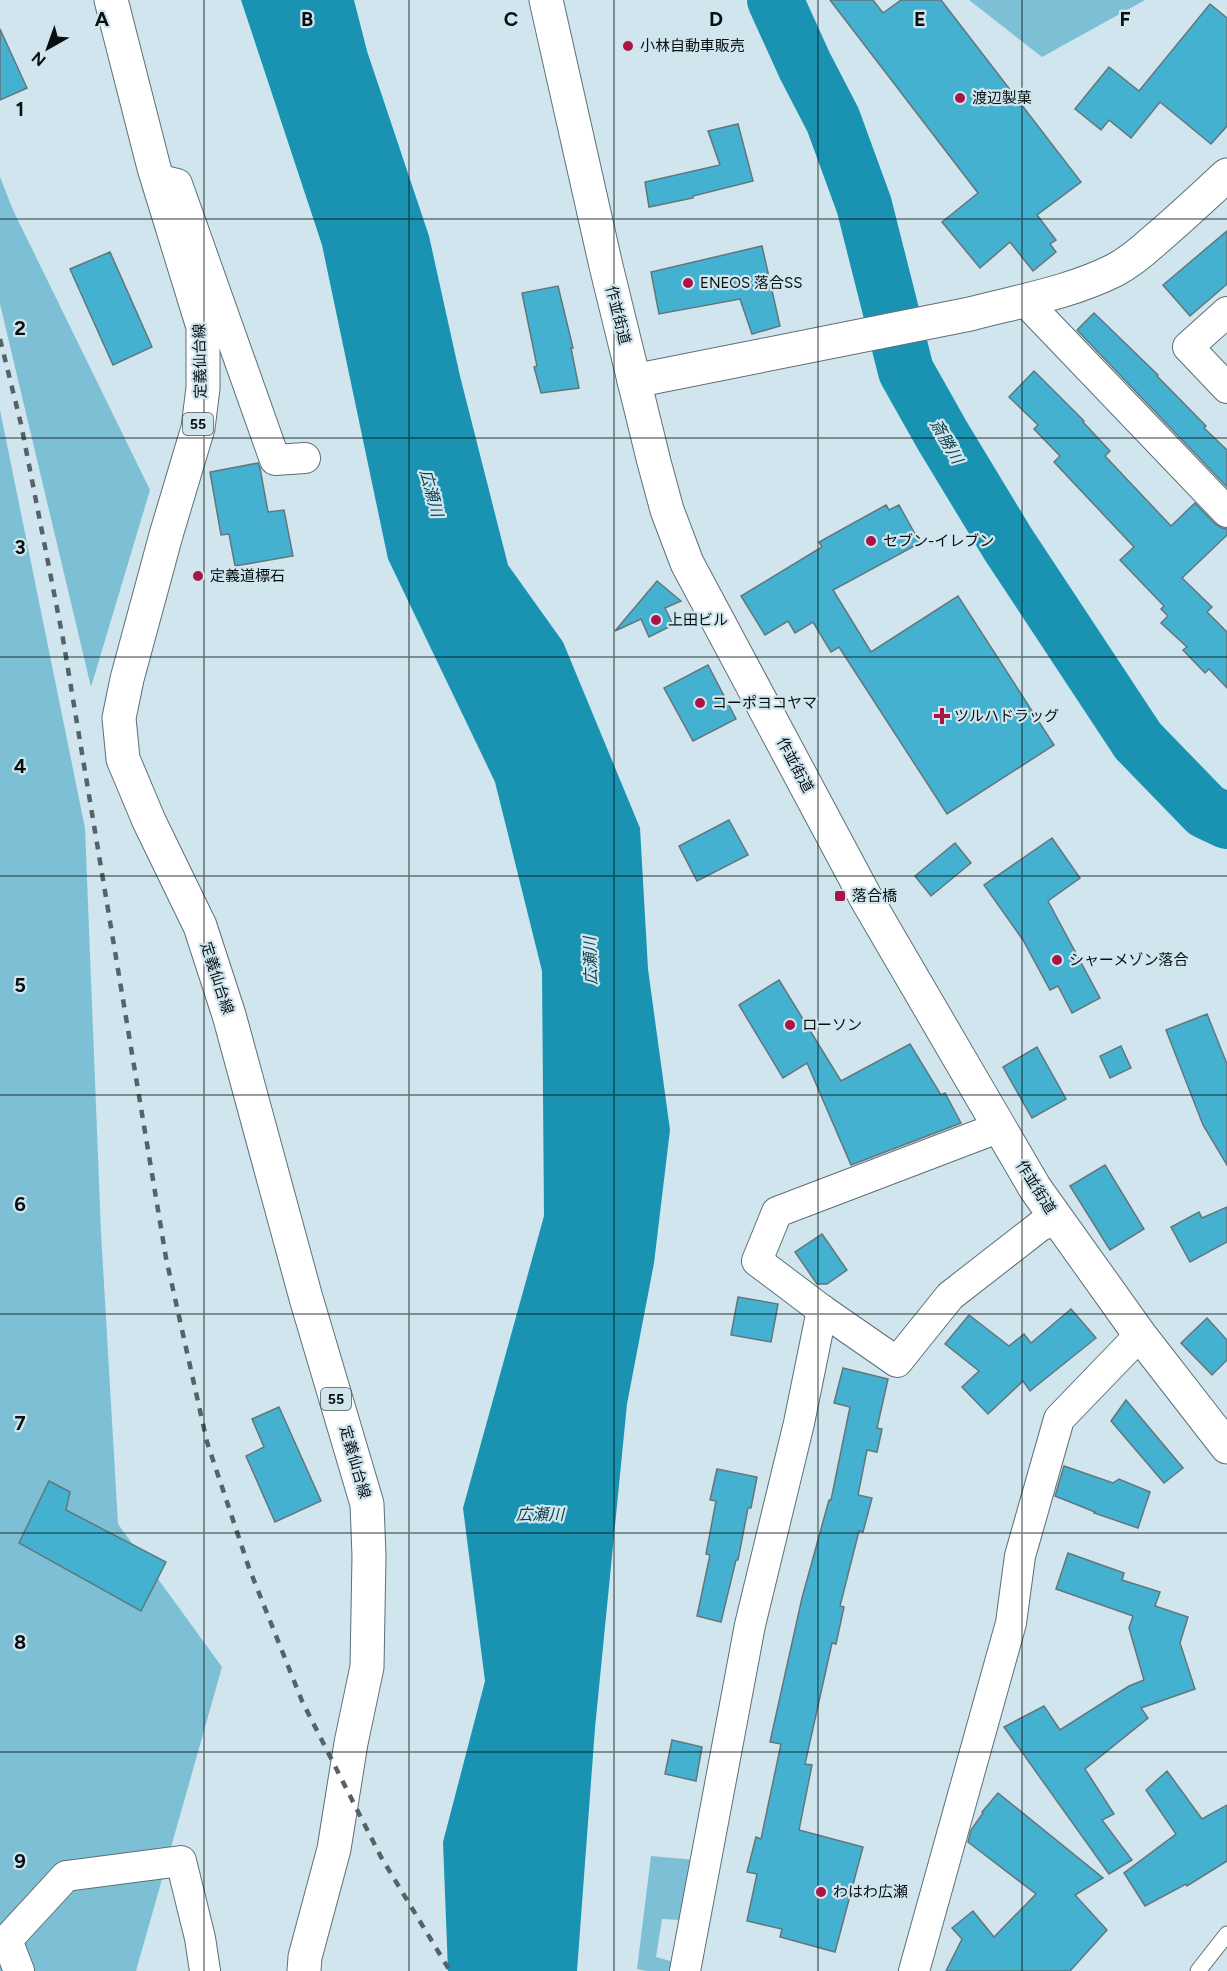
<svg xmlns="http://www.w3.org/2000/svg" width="1227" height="1971" font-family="Figtree,'Noto Sans JP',sans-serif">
<rect width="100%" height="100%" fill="#d0e5ed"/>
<g fill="#7dc0d6">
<path d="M 969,0 L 1145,0 L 1042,57 Z"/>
<path d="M 0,177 L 13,210 L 150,490 L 91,687 L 0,304 Z"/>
<path d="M 0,410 L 85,828 L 101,1232 L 118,1524 L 222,1667 L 136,1971 L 0,1971 Z"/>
<path d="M 651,1856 L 696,1860 L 680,1920 L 662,1919 L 656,1957 L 677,1963 L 675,1971 L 647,1971 L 637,1969 Z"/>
</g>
<path fill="#1993b1" d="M 241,0 L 354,0 L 367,51 L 429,236 L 460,376 L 508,565 L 563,642 L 640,828 L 648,969 L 670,1130 L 654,1263 L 627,1404 L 595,1728 L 577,1971 L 448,1971 L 443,1842 L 485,1681 L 463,1508 L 544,1216 L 542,971 L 495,782 L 388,559 L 322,245 Z"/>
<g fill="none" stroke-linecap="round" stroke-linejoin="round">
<path stroke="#1993b1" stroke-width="56" d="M 775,0 L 805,66 L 833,120 L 864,205 L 906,371 L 942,435 L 1008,544 L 1138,741 L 1206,811 L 1227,821"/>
</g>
<g fill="#44b1d0" stroke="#63767d" stroke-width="1.5">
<path d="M 830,0 L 873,0 L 883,13 L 901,0 L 941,0 L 1081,182 L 1037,215 L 1056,240 L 1050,244 L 1056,252 L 1033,271 L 1010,242 L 980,268 L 942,222 L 978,193 Z"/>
<path d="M 1210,4 L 1227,18 L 1227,126 L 1211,144 L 1160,102 L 1131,138 L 1109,120 L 1101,130 L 1075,109 L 1109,67 L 1139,91 Z"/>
<path d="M 0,29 L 27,88 L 0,100 Z"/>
<path d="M 738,124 L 753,181 L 693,196 L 693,198 L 649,207 L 645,182 L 720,165 L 708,131 Z"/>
<path d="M 1227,231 L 1227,284 L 1190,316 L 1163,285 Z"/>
<path d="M 762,246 L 780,326 L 752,334 L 740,299 L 659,314 L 651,272 Z"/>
<path d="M 110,252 L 152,347 L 113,365 L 70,269 Z"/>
<path d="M 558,286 L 573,348 L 571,348 L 579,388 L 541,393 L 534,367 L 537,366 L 522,293 Z"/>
<path d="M 1094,313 L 1158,375 L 1157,376 L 1206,426 L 1204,428 L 1227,450 L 1227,487 L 1077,330 Z"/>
<path d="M 1034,371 L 1084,421 L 1083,422 L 1110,451 L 1105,456 L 1171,526 L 1195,503 L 1215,524 L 1222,528 L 1227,529 L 1227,535 L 1182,578 L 1212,607 L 1207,612 L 1227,632 L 1227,688 L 1209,669 L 1205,673 L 1183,650 L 1187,647 L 1161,623 L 1168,616 L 1161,609 L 1164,606 L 1120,560 L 1134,547 L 1054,462 L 1060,456 L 1034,429 L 1038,425 L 1009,397 Z"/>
<path d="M 258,463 L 260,468 L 268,512 L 284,510 L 293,556 L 235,566 L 229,534 L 221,535 L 210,472 Z"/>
<path d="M 886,505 L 889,510 L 899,505 L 920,543 L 833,590 L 871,652 L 958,596 L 1054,745 L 947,814 L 839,647 L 831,652 L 813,622 L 795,633 L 788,621 L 765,635 L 741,596 L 822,547 L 819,542 Z"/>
<path d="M 657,581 L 681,601 L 665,608 L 673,625 L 649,637 L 641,619 L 615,631 Z"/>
<path d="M 708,665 L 736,719 L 693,741 L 664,688 Z"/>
<path d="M 729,820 L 748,855 L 697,881 L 679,846 Z"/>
<path d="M 1052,838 L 1080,878 L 1048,901 L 1100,998 L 1072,1013 L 1058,986 L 1050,990 L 1023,940 L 984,885 Z"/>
<path d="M 955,843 L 971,863 L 931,896 L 915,876 Z"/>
<path d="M 779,980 L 841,1081 L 910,1044 L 941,1095 L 945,1093 L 961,1123 L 851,1165 L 807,1063 L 783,1078 L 739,1005 Z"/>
<path d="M 1207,1014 L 1227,1064 L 1227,1165 L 1203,1125 L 1166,1030 Z"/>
<path d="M 1121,1046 L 1131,1068 L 1110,1078 L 1100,1056 Z"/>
<path d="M 1037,1047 L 1066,1099 L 1032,1118 L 1003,1067 Z"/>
<path d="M 1105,1165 L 1144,1229 L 1110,1250 L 1070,1186 Z"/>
<path d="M 1227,1207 L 1227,1242 L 1190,1262 L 1171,1227 L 1199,1212 L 1202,1218 Z"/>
<path d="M 822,1234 L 847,1270 L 827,1284 L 817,1284 L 795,1252 Z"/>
<path d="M 738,1297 L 778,1304 L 771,1342 L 731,1335 Z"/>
<path d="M 1071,1309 L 1096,1338 L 1030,1391 L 1023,1381 L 988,1414 L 962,1387 L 979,1371 L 945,1344 L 969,1315 L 1009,1346 L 1024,1334 L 1031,1343 Z"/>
<path d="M 1207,1318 L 1227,1340 L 1227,1360 L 1212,1375 L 1181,1343 Z"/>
<path d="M 843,1368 L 888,1379 L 877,1428 L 882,1429 L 877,1452 L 867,1450 L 858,1495 L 872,1498 L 863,1532 L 859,1531 L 840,1606 L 844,1607 L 836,1644 L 832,1643 L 805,1764 L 812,1765 L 799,1830 L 863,1847 L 835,1952 L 780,1937 L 782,1929 L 747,1921 L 757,1874 L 747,1872 L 756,1837 L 761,1839 L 781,1744 L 770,1742 L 802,1598 L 829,1500 L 831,1500 L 850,1407 L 834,1403 Z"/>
<path d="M 1126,1400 L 1183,1468 L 1164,1483 L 1111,1421 Z"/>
<path d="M 279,1407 L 321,1501 L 275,1522 L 246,1456 L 264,1447 L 252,1419 Z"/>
<path d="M 1064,1466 L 1113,1483 L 1119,1479 L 1150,1492 L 1138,1528 L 1094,1513 L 1095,1512 L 1055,1496 Z"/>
<path d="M 717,1469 L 757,1477 L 751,1508 L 748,1508 L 738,1560 L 736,1560 L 721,1622 L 697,1616 L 710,1555 L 706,1554 L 716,1501 L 710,1500 Z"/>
<path d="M 49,1481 L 70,1492 L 66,1510 L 166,1562 L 141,1611 L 19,1543 Z"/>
<path d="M 1068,1553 L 1124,1573 L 1122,1580 L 1160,1592 L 1155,1606 L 1188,1617 L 1180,1643 L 1195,1689 L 1141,1708 L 1148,1718 L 1085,1769 L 1114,1814 L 1102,1820 L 1132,1860 L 1109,1874 L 1004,1727 L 1044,1706 L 1060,1730 L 1129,1686 L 1144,1680 L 1129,1628 L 1133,1616 L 1056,1589 Z"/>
<path d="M 672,1740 L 702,1747 L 696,1781 L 665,1774 Z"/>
<path d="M 1167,1771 L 1202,1819 L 1227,1805 L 1227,1861 L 1187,1886 L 1186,1884 L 1145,1906 L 1124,1873 L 1176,1834 L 1146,1790 Z"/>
<path d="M 998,1793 L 1103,1878 L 1075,1895 L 1107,1930 L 1070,1971 L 946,1971 L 962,1939 L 952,1928 L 973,1911 L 994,1937 L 1036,1894 L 968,1842 L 971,1830 L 983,1813 L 982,1812 Z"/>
</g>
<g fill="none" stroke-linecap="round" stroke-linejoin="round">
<defs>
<path id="service" d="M 1198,1971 L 1227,1934"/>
<g id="minor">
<path d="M 157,179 L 177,184 L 275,460 L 305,458"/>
<path d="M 1024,300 L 1227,512"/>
<path d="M 1227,312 L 1188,347 L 1227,388"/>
<path d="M 1000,1127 L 777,1212 L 757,1261 L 822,1310 L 897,1362 L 950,1296 L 1040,1226 L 1056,1219"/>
<path d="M 19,1971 L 7,1940 L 66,1876 L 181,1861 L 200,1938 L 205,1971"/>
<path d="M 685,1971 L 750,1625 L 799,1423 L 822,1310"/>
<path d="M 914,1971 L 1011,1623 L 1020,1556 L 1059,1419 L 1140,1335"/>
</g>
<g id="tertiary">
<path d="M 546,0 L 606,266 L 654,462 L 667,510 L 687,563 L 867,900 L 1035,1188 L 1140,1335 L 1227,1447"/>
<path d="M 634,381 L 970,314 C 1019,301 1069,293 1115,270 C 1130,262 1143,251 1155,240 C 1180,219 1203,197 1227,175"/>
</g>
<path id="primary" d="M 111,0 L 154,168 L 203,327 L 203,388 L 198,428 L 166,535 L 127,679 L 119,718 L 123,759 L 149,821 L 200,926 L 229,1015 L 306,1298 L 367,1504 L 369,1556 L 367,1667 L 351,1743 L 334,1849 L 305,1957 L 304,1971"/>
</defs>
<use href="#service" stroke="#5d7077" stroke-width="17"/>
<use href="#minor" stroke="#5d7077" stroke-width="32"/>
<use href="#tertiary" stroke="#5d7077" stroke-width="35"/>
<use href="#primary" stroke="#5d7077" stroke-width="35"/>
<use href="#service" stroke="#fff" stroke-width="15"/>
<use href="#minor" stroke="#fff" stroke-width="30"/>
<use href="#tertiary" stroke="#fff" stroke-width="33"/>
<use href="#primary" stroke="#fff" stroke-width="33"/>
<path stroke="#566267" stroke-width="4.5" stroke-dasharray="8 8" stroke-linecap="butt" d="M 0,339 L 21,424 L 63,639 L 166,1258 L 207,1442 L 249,1568 L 302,1701 L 381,1857 L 450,1971"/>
</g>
<path fill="none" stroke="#091012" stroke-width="1.5" stroke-opacity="0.55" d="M 204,0 L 204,1971M 409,0 L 409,1971M 614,0 L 614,1971M 818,0 L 818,1971M 1022,0 L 1022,1971M 0,219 L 1227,219M 0,438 L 1227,438M 0,657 L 1227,657M 0,876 L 1227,876M 0,1095 L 1227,1095M 0,1314 L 1227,1314M 0,1533 L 1227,1533M 0,1752 L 1227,1752"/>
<g fill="#aa1545" stroke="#d0e5ed" stroke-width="2">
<circle cx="628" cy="46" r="6"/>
<circle cx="960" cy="98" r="6"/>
<circle cx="688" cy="283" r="6"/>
<circle cx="871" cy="541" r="6"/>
<circle cx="198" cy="576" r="6"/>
<circle cx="656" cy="620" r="6"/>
<circle cx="700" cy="703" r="6"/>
<path d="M939 707h6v6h6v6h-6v6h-6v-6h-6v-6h6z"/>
<rect x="834" y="890" width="12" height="12" rx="3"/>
<circle cx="1057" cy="960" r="6"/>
<circle cx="790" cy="1025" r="6"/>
<circle cx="821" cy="1892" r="6"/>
</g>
<g text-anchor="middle" stroke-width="4.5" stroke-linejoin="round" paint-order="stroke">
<g fill="#d0e5ed" stroke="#455054" stroke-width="1.5">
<rect x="183" y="413" width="30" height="22" rx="4.5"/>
<rect x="321" y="1388" width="30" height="22" rx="4.5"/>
</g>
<g font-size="14" font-weight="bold" fill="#091012">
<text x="198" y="429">55</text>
<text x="336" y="1404">55</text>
</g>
<g font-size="15" fill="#091012" stroke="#d0e5ed" text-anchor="start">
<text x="640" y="51">小林自動車販売</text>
<text x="972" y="103">渡辺製菓</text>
<text x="700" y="288">ENEOS 落合SS</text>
<text x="883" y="546">セブン-イレブン</text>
<text x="210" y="581">定義道標石</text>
<text x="668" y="625">上田ビル</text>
<text x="712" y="708">コーポヨコヤマ</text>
<text x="954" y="721">ツルハドラッグ</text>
<text x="852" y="901">落合橋</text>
<text x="1069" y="965">シャーメゾン落合</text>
<text x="802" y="1030">ローソン</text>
<text x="833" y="1897">わはわ広瀬</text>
</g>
<g font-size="15" fill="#091012" stroke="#d0e5ed">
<text transform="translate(618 315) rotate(76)" y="5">作並街道</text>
<text transform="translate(200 361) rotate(-91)" y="5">定義仙台線</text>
<text transform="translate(795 765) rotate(62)" y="5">作並街道</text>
<text transform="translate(217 978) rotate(72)" y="5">定義仙台線</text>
<text transform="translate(1036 1187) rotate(58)" y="5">作並街道</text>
<text transform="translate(355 1462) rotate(74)" y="5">定義仙台線</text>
</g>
<g font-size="16" font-style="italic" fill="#0d3e4b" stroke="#d0e5ed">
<text transform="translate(947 441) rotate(60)" y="6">斎勝川</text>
<text transform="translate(432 493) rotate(75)" y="6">広瀬川</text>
<text transform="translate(590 961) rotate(-92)" y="6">広瀬川</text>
<text x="540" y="1520">広瀬川</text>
</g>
</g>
<g font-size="20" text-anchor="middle" font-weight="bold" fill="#091012" stroke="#d0e5ed" stroke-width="4.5" stroke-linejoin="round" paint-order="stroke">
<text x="102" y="26">A</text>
<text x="307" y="26">B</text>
<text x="511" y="26">C</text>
<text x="716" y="26">D</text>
<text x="920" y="26">E</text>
<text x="1125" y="26">F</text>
<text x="20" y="116">1</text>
<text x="20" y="335">2</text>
<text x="20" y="554">3</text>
<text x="20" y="773">4</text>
<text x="20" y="992">5</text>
<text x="20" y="1211">6</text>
<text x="20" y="1430">7</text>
<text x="20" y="1649">8</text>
<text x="20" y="1868">9</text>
</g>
<g transform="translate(48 48) rotate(220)" stroke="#d0e5ed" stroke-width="4.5" paint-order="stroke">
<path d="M0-4.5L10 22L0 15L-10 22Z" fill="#091012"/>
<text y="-9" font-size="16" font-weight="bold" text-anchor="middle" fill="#091012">N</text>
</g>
</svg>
